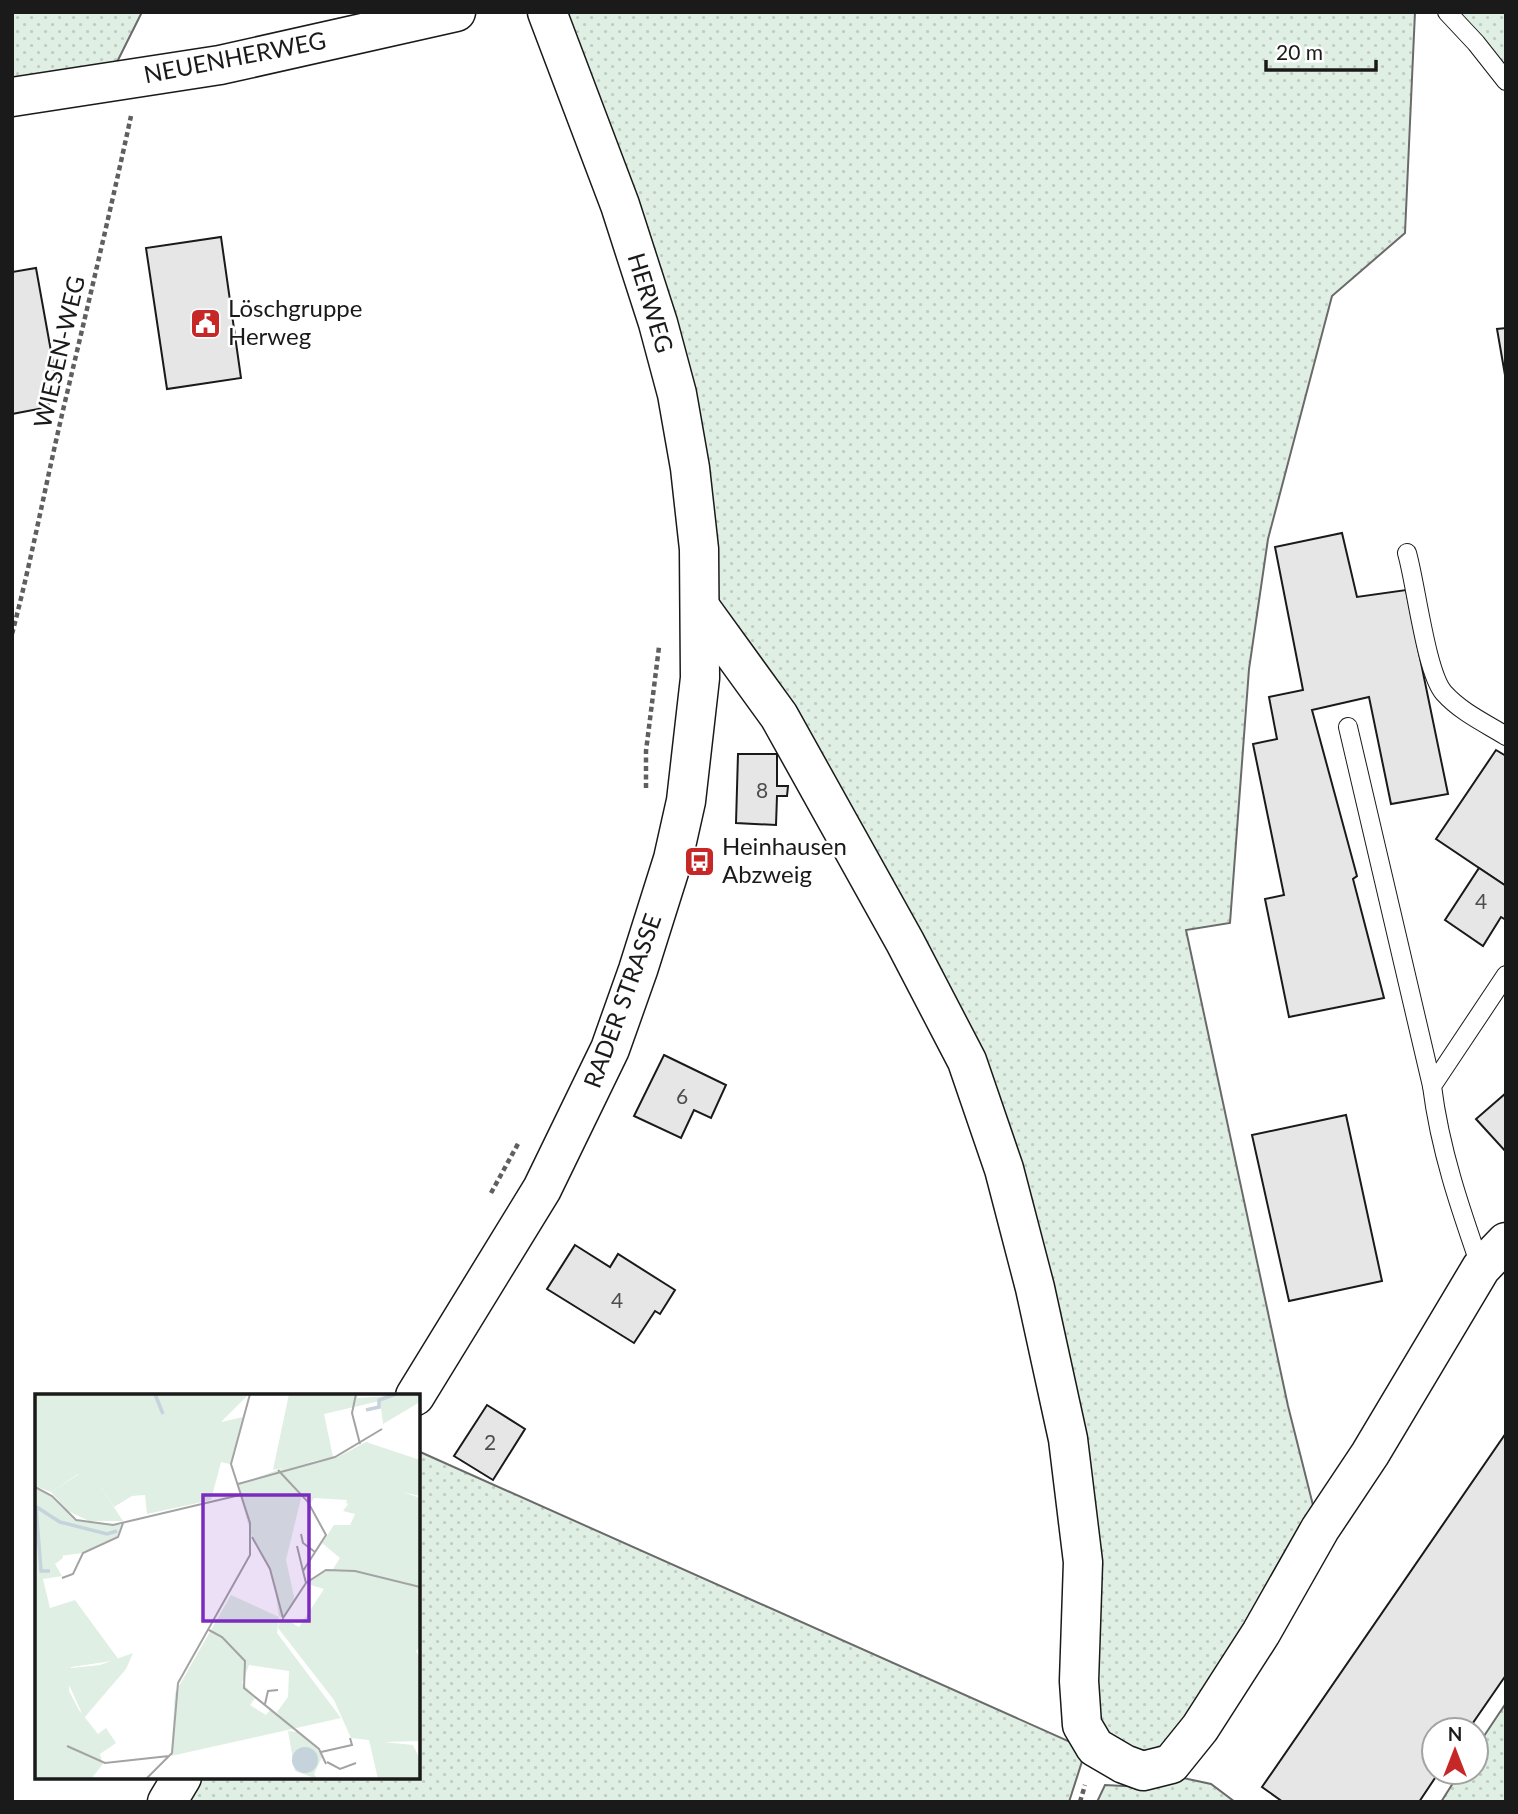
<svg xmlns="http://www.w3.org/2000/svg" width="1518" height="1814" font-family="Lato,sans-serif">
<defs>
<pattern id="grass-dots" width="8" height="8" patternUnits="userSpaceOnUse" patternTransform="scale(1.75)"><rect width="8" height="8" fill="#e0efe3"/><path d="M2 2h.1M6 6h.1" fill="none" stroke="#c0ccc2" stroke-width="1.8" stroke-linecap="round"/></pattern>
</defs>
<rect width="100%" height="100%" fill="#fff"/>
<g fill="url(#grass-dots)" stroke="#6a6a6a" stroke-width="2">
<path d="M 12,12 L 142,12 L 117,62 L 12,80 Z"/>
<path d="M 554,12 L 1415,12 L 1405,233 L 1332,296 L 1268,539 L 1249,669 L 1230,923 L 1186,930 L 1288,1406 L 1317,1521 L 1168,1761 L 1098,1740 L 1084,1679 L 1009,1167 L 707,598 L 705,545 Z"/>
<path d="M 1455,12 L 1506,12 L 1506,74 Z"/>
<path d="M 418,1451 L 1086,1749 L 1069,1802 L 174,1802 L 189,1777 L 418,1777 Z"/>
<path d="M 1506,1703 L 1506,1802 L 1441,1802 L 1460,1772 L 1476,1772 L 1476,1748 Z"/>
<path d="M 1174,1776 L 1211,1784 L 1235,1802 L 1097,1802 L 1105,1785 L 1143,1787 Z"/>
</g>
<g fill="#e6e6e6" stroke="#1a1a1a" stroke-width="2">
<path d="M 221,237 L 241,378 L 167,389 L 146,248 Z"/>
<path d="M 36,268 L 56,379 L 45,381 L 49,407 L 12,414 L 12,272 Z"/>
<path d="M 1506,328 L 1506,375 L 1505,375 L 1497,329 Z"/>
<path d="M 1342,533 L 1357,597 L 1406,590 L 1448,794 L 1391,804 L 1369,697 L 1312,710 L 1357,876 L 1353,879 L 1384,998 L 1289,1017 L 1265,899 L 1284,895 L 1253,744 L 1277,739 L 1269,697 L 1303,690 L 1275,547 Z"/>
<path d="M 1496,750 L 1506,756 L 1506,886 L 1436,839 Z"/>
<path d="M 738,754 L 777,754 L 777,786 L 788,786 L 787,796 L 777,796 L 776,825 L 736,823 Z"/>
<path d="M 1479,868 L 1506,886 L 1506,920 L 1501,917 L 1483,946 L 1445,920 Z"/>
<path d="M 664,1055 L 726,1085 L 711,1118 L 694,1110 L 681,1138 L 634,1116 Z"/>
<path d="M 1506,1093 L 1506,1152 L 1476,1119 Z"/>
<path d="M 1346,1115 L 1382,1281 L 1289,1301 L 1252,1135 Z"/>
<path d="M 575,1245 L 610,1267 L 618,1254 L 675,1290 L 660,1314 L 655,1311 L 634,1343 L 547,1289 Z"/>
<path d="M 487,1405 L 525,1429 L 493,1480 L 454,1456 Z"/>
<path d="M 1506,1433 L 1506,1675 L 1468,1730 L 1434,1730 L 1434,1772 L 1439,1772 L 1419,1802 L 1283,1802 L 1262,1787 Z"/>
</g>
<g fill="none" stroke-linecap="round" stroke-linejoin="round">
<defs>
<g id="service">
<path d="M 1447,12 L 1476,43 L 1506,81"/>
<path d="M 1407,553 C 1416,584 1426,673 1444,693 C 1461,712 1485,723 1506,736"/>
<path d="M 1348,727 L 1432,1086"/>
<path d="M 1481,1268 C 1460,1208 1440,1150 1432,1086 L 1506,975"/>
</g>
<g id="tertiary">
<path d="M 12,97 L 220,65 L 456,12"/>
<path d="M 700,607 L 779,716 L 905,942 L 967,1061 L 1004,1169 L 1035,1288 L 1068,1439 L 1083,1562 L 1079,1681 L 1082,1725 L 1095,1747 L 1124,1764 L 1143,1771 L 1171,1764 L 1200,1728 L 1261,1633 L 1320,1529 L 1370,1454 L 1481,1268 L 1506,1242"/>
</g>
<g id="primary">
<path d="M 415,1396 L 542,1189 L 610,1049 L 638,970 L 673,859 L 686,801 L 700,678 L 699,549 L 690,468 L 677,394 L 658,323 L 620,205 L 547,12"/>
<path d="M 167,1802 L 182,1777"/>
</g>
</defs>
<use href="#service" stroke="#1a1a1a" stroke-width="20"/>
<use href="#tertiary" stroke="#1a1a1a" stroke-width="41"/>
<use href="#primary" stroke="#1a1a1a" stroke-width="41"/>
<g stroke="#5f5f5f" stroke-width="4.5" stroke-dasharray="5 3.5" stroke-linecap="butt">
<path d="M 12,634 C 32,558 46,482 64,406 C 87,309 110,213 131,116"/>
<path d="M 646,788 L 646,751 L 659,647"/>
<path d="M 491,1193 L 519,1142"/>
<path d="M 1080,1802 L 1085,1785"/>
</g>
<use href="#service" stroke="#fff" stroke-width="18"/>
<use href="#tertiary" stroke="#fff" stroke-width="38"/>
<use href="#primary" stroke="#fff" stroke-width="38"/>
</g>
<defs>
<symbol id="civic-square" viewBox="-11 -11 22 22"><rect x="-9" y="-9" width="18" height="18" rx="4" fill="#c62828" stroke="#fff"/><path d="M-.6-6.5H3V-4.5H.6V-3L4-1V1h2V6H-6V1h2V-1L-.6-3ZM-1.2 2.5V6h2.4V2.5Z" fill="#fff"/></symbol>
<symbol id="bus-square" viewBox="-11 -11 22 22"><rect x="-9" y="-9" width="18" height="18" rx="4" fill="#c62828" stroke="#fff"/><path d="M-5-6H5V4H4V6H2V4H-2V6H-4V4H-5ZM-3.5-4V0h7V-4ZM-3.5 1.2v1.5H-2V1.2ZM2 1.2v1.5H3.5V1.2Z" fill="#fff"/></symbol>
</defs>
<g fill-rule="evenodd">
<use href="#civic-square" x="188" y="306" width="35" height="35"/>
<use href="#bus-square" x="682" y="844" width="35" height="35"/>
</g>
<g text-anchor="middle" stroke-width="5" stroke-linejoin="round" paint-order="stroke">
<g font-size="21" fill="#4d4d4d">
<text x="762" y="798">8</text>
<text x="1481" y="909">4</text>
<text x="682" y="1104">6</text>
<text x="617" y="1308">4</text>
<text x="490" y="1450">2</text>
</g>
<g font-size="24" fill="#1a1a1a" stroke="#fff">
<text transform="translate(235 58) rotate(-11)" y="8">NEUENHERWEG</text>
<text transform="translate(650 303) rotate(73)" y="8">HERWEG</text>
<text transform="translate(60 352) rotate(-77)" y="8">WIESEN-WEG</text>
<text transform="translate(623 1001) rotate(-70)" y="8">RADER STRASSE</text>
</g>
<g font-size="24" fill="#1a1a1a" stroke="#fff" text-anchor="start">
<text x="228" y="317">Löschgruppe<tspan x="228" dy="28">Herweg</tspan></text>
<text x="722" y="855">Heinhausen<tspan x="722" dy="28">Abzweig</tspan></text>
</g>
</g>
<g transform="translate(35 1394)">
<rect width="385" height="385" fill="#fff"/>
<path d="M 126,0 L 214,0 L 186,28 L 208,23 L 195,70 L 186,68 L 176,106 L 112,120 L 110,101 L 97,102 L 79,113 L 65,92 L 43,80 L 16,98 L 0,92 L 0,54 L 74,27 L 80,29 ZM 254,0 L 323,0 L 322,4 L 385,0 L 385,8 L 348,30 L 345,7 L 289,20 L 298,63 L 270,69 L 301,64 L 331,48 L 385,66 L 385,102 L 368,98 L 385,104 L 385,193 L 320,177 L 385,194 L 385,253 L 381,257 L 385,264 L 385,347 L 349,348 L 378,351 L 385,365 L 385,385 L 343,385 L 334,346 L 316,344 L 299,306 L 243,234 L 245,225 L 250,225 L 264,233 L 289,195 L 272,190 L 283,180 L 298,175 L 305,164 L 287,149 L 299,131 L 315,131 L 320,120 L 308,117 L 314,109 L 328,105 L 311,110 L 312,106 L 279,104 L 275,110 L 267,100 L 251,166 L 260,207 L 248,224 L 244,222 L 238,182 L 217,143 L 202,91 L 248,74 L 238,76 ZM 0,94 L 17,103 L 40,127 L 86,131 L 82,143 L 48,159 L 17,163 L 0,175 ZM 0,178 L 8,185 L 15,214 L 40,206 L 84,266 L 36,273 L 34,297 L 44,316 L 63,340 L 71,334 L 81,349 L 65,360 L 68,370 L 56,385 L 0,385 ZM 196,201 L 244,223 L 242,239 L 306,324 L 136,362 L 140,299 ZM 214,271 L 254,277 L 253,303 L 242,318 L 246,322 L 236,315 L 231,321 L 215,311 L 221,303 L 207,289 ZM 253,337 L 263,338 L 283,356 L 287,363 L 279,380 L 282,385 L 260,377 Z" fill="#e0efe3" fill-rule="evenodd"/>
<path d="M 44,80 L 65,92 L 88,127 L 54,127 L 33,117 L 16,98 ZM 98,259 L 91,275 L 49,324 L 27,275 L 65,271 Z" fill="#e0efe3"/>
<path d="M 0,0 L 130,0 L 130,25 L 110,43 L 80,40 L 78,28 L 0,56 ZM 0,95 L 13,101 L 38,127 L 86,131 L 83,139 L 75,145 L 24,141 L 28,164 L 20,170 L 27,182 L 8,185 L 0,179 Z" fill="#e0efe3"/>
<path d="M257 366a13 13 0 1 1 26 0a13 13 0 1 1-26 0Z" fill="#c6d2dc"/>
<path fill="none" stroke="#c6d2dc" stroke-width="3.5" d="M 120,0 L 128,20M 331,16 L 344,13 L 344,6 L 361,0M 0,112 L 25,128 L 72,140 L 82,137M 1,113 L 6,177 L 15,177"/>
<path fill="none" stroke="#a3a3a3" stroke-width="2" d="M 321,0 L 317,19 L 325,50M 243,76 L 273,108 L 291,141 L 268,177 L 271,189M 203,90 L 300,63 L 347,35M 0,93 L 17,102 L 41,126 L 78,131 L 205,101M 266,140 L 268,149 L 280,158M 217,143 L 235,175 L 248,224 L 271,189 L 291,176 L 320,177 L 385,193M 262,152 L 268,177M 27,184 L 38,180 L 48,159 L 83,143 L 88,129M 174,236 L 187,243 L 210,267 L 209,294 L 284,355 L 291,370M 230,310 L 233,297 L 243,296M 32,352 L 70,369 L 134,362M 286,358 L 317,351 L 315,344M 292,368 L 305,375 L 321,369M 111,385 L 137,359 L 143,289 L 215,161 L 215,129 L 196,70 L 215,0"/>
<path fill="#7b2cbf" fill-opacity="0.15" stroke="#7b2cbf" stroke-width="3.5" d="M 168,101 L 274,101 L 274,227 L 168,227 Z"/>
<rect width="385" height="385" fill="none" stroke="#1a1a1a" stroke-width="3.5"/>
</g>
<rect width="1518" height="1814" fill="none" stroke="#1a1a1a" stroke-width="28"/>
<g transform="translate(1455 1751)"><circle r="33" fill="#ffffff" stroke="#a3a3a3" stroke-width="2"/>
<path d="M0-5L12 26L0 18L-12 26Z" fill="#c62828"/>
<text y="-10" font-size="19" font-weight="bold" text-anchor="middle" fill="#1a1a1a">N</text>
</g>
<path d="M1266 60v10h110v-10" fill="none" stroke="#1a1a1a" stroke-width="3.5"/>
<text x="1276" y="60" font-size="21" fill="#1a1a1a" stroke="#ffffff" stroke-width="5" paint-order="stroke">20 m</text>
</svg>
